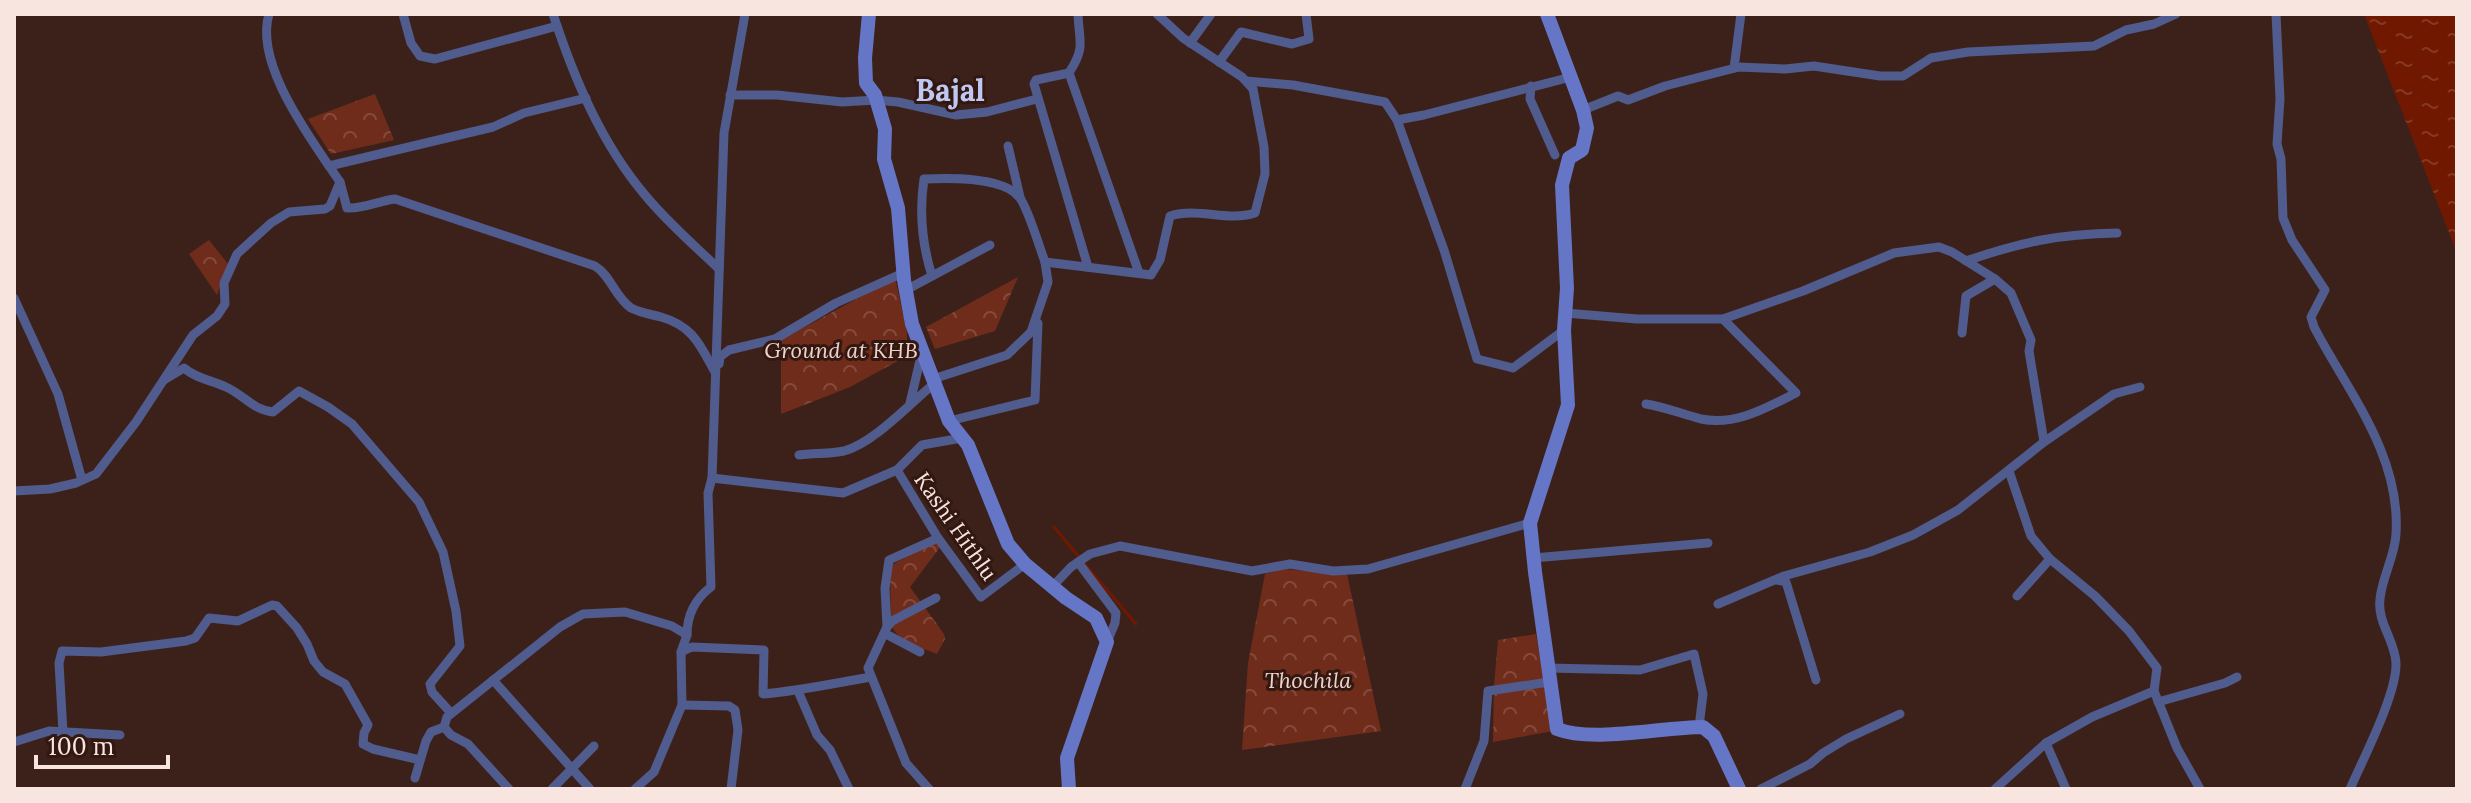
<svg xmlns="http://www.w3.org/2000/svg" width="2471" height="803" font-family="Lora,serif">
<defs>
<pattern id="park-crowns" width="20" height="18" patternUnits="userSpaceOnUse" patternTransform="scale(2)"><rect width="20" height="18" fill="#702c1b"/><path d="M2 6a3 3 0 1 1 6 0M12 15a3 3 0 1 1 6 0" fill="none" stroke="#854a3c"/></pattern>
<pattern id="water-ripples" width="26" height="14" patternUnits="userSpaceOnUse" patternTransform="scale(2)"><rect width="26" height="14" fill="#701800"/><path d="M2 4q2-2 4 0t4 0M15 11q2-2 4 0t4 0" fill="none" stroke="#853925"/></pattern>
</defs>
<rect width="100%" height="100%" fill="#3c211a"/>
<g fill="url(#park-crowns)">
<path d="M 375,94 L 394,140 L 331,154 L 308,119 Z"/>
<path d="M 209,240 L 228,264 L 217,295 L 189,254 Z"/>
<path d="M 1018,277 L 995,331 L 935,349 L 926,327 Z"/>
<path d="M 895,278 L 907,332 L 907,356 L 850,387 L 781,414 L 781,340 Z"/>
<path d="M 937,540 L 941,546 L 910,587 L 944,634 L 945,639 L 937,654 C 921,647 897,642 891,624 L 890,566 Z"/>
<path d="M 1282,569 L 1347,574 L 1381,731 L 1242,750 L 1248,663 L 1265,574 Z"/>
<path d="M 1536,634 L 1553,731 L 1493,742 L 1494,686 L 1498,640 Z"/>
</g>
<path fill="url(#water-ripples)" d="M 2364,14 L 2457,14 L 2457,253 Z"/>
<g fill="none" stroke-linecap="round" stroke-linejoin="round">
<g stroke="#701800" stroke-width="3">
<path d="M 1054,527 L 1079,557"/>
<path d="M 1084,563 L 1136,624"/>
</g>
<g stroke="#505b8e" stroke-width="9">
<path d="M 269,14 C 255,61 304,129 329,166"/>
<path d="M 403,14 L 411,43 L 420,56 L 435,59 L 557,26"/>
<path d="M 553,14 C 574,78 601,143 645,195 C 667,222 694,245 719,269"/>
<path d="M 1078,14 C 1079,43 1086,46 1069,73 L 1036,80 L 1034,84 L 1088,267"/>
<path d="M 2276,14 L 2280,99 L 2277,144 L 2281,159 L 2283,218 L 2292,240 L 2325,290 L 2311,317 L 2314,327 C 2348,392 2401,455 2396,534 C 2395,556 2382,577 2380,599 C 2377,623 2395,640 2396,663 C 2397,694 2363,759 2350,789"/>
<path d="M 1190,43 L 1211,14"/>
<path d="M 1219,62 L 1241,32 L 1292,44 L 1309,39 L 1306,14"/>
<path d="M 1734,68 L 1741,14"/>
<path d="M 1069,73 L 1139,273"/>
<path d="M 1246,81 L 1293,85 L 1385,102 L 1397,120 L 1424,115 L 1571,77"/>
<path d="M 1531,86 L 1530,99 L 1555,155"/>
<path d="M 730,95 L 777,95 L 842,102 L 876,100 L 898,102 L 956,115 L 987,112 L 1037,99"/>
<path d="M 586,98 L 524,113 L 493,127 L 329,166 L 340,182 L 347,208 C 364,209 378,201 395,199 L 595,266 C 611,276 615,297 631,308 C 641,313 650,314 661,317 C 693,326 700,345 715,372"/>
<path d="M 1583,110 L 1618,96 L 1628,100 L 1665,86 L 1739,67 L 1785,69 L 1814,66 L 1880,76 L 1903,76 L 1931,58 L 1968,52 L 2094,46 L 2126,30 L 2154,24 L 2176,14"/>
<path d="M 1397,120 L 1444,250 L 1477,359 L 1513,368 L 1564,330"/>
<path d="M 1008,146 L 1020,197"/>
<path d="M 1966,261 C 2021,242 2059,234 2117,233"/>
<path d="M 932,276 C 922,244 919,212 924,179 C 947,178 1004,176 1020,198 C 1029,211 1039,246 1045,262"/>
<path d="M 906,290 L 990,245"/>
<path d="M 14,298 L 58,394 L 82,480"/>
<path d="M 1565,313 L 1637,319 L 1723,319 L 1803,291 L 1894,253 L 1939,247 L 1952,252 L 1995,279 L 2011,293 L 2031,340 L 2029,351 L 2044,442"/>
<path d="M 1962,333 L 1966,296 L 1995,279"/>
<path d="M 719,364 L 720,357 L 729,350 L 775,339 L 836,303 L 903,273"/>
<path d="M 933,379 L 1007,355 L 1031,332 L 1048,282 L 1045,262 L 1151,275 L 1160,260 L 1170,216 C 1198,207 1227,222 1255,213 L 1265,174 L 1264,147 L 1253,89 L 1242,77 L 1183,38 L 1157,14"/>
<path d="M 164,380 L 184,368 C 197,379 211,380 226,387 C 244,395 253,410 273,412 L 299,391 L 328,407 L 352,424 L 419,502 L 443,552 L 456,611 L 460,646 L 430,684 L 432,692 L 451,713"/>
<path d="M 910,403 L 922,352"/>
<path d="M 1646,404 C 1665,407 1682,414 1701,419 C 1736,426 1766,408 1796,393 L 1723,319"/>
<path d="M 949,421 L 1035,400 L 1038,323"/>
<path d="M 799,455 C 814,453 830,454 844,451 C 874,443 910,403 935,383"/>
<path d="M 897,470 L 922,445 L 962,438"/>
<path d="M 2009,471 L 2031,536 L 2050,559 L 2095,596 L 2129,631 L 2157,668 L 2154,691 L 2177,748 L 2200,789"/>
<path d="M 712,478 L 843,493 L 897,470 L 938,538 L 981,597 L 1025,564"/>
<path d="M 14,491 L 50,489 L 76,483 L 96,474 L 136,422 L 193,335 L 217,316 L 225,304 L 224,283 L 237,254 L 271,223 L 289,212 L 325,209 L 330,206 L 340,182"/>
<path d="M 1533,558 L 1708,543"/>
<path d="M 1078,562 L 1116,613 L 1115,623 L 1107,642"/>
<path d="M 1777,580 L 1786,582 L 1816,680"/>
<path d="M 1052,587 L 1071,567 L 1090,554 L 1120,546 L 1252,571 L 1290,564 L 1333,571 L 1368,569 L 1530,523"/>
<path d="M 2017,596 L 2050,559"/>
<path d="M 1718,604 L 1784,576 L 1870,552 L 1913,535 L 1958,510 L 2044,442 L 2114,394 L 2140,387"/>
<path d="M 887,627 L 892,621 L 936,598"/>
<path d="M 884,633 L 920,652"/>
<path d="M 687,635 L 681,652 L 692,647 L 764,650 L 763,694 C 799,691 835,683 871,677"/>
<path d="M 1547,668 L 1640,670 L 1694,654 L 1703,694 L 1699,727"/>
<path d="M 493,680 L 590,789"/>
<path d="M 798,691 L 817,735 L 830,750 L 849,789"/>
<path d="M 2158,702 L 2225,683 L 2237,677"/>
<path d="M 682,705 L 729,706 L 735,710 L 738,730 L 731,789"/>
<path d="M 63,732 L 59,663 L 62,651 L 101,652 L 186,641 L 195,638 L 209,618 L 238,621 L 272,605 L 277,606 L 297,628 L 307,644 L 314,661 L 323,672 L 345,684 L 368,725 L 364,733 L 363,744 L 373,749 L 420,760"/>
<path d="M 14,742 L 49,731 L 120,735"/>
<path d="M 2046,743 L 2066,789"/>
<path d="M 415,778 L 426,741 L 431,732 L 444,727"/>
<path d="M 509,789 L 468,744 L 451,735 L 444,727 L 447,717 L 560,627 L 583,614 L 625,612 L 672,626 L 687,635 C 687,616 695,599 711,587 L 708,493 L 712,478 L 724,133 L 745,14"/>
<path d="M 552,789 L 594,746"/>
<path d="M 635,789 L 654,772 L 682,705 L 681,652"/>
<path d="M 929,789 L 906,763 L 868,668 L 887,627 L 885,588 L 889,560 L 938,538"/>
<path d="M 1465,789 L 1484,741 L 1488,691 L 1549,682"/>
<path d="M 1761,789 L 1810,764 L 1823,753 L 1846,739 L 1900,714"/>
<path d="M 1995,789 L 2046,743 L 2092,717 L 2154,691"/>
</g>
<g stroke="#6676c7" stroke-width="14">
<path d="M 869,14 L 865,58 L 866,83 L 875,95 L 885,129 L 884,159 L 898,208 L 904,280 L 912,324 L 949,421 L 968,445 L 1008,544 L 1025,564 L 1066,598 L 1096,618 L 1107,642 L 1067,758 L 1069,789"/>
<path d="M 1547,14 L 1583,110 L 1587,128 L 1582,150 L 1569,158 L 1562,185 L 1567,288 L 1564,330 L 1568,405 L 1530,523 L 1535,572 L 1557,729 C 1593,743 1662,727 1703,727 L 1714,736 L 1739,789"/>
</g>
</g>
<g text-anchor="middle" stroke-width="6" stroke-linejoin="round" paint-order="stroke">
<g font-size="22" font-style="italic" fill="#edd2cb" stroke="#321811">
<text x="841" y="358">Ground at KHB</text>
<text x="1308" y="688">Thochila</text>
</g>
<g font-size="22" fill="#f8e5e0" stroke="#321811">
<text transform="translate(956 526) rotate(55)" y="8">Kashi Hithlu</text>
</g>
<g font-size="30" font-weight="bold" fill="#bec8f2" stroke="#321811">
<text x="950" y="101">Bajal</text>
</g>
</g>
<rect width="2471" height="803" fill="none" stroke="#f8e5e0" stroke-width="32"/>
<path d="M36 755v12h132v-12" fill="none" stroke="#f8e5e0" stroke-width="4"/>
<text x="48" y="755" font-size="24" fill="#f8e5e0" stroke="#321811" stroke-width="6" paint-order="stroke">100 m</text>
</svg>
